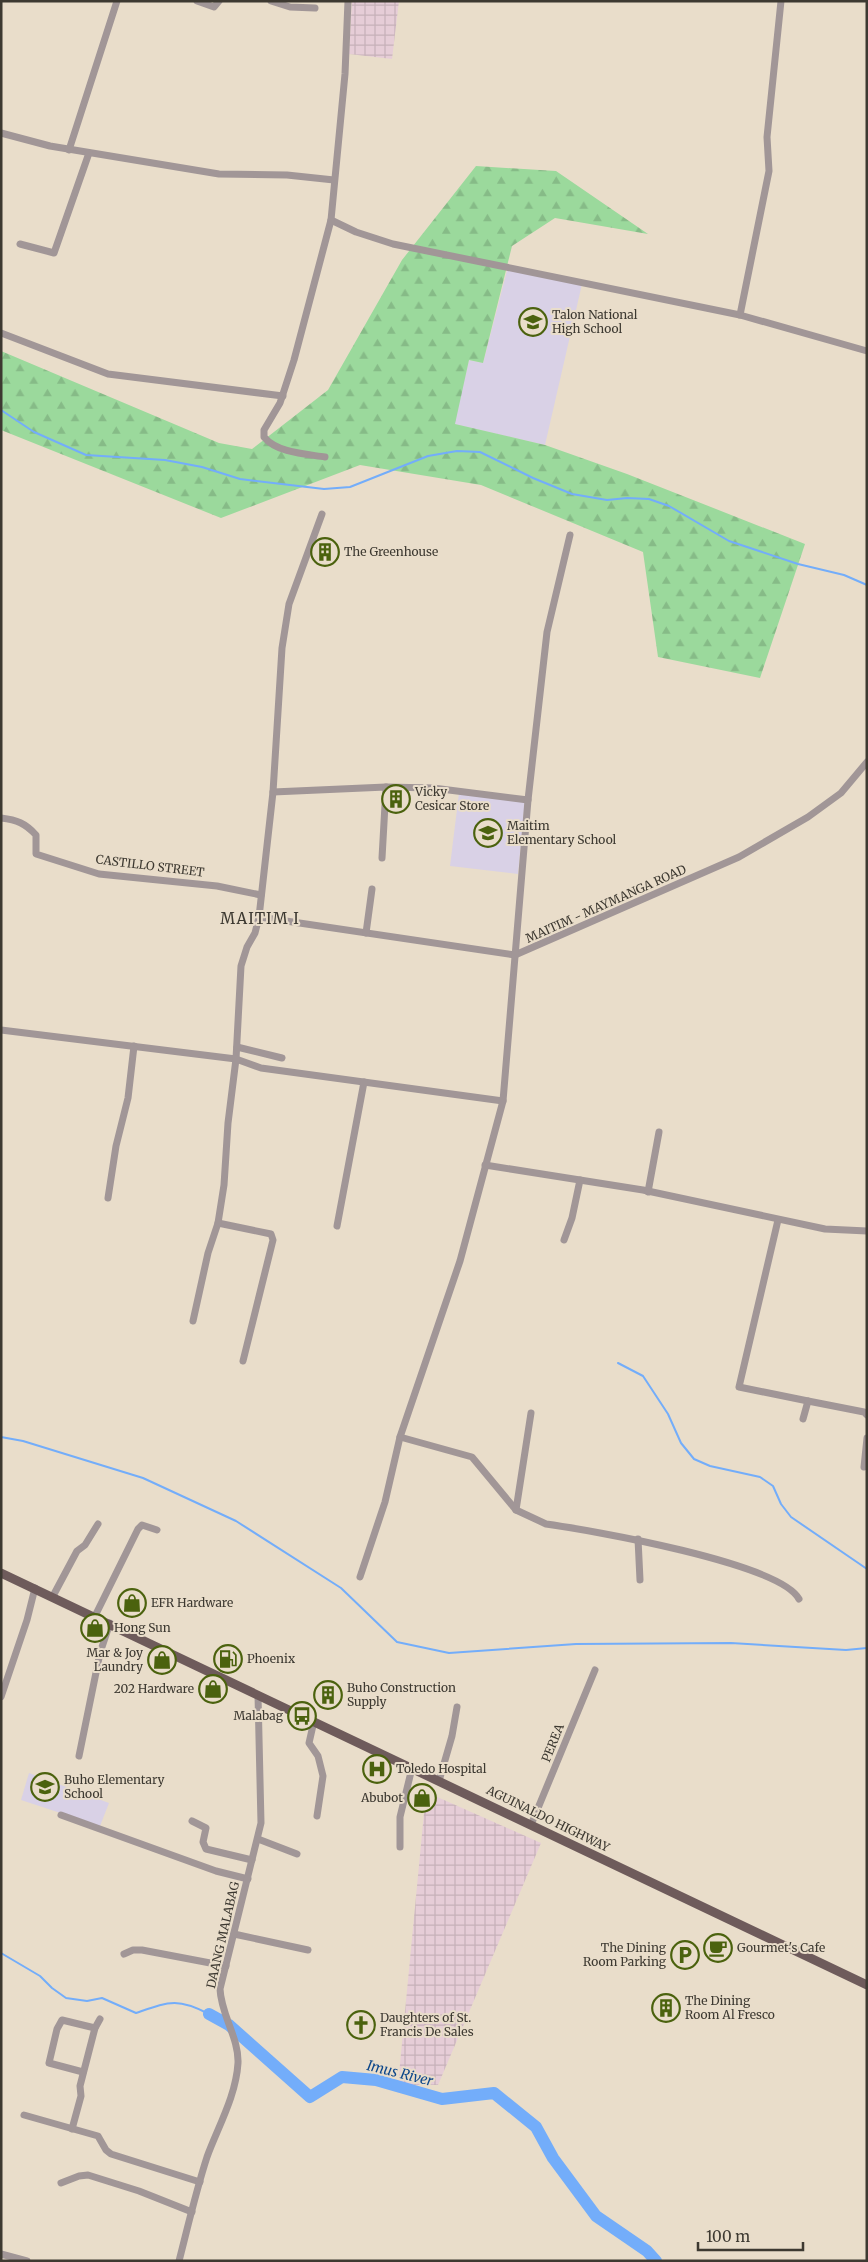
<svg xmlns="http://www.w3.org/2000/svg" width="868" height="2262" font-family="Merriweather,serif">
<defs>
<pattern id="industrial-grid" width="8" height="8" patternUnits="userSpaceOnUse" patternTransform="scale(1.25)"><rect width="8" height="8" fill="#e6cdd7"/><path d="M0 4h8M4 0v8" fill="none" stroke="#c6b1b9"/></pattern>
<pattern id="forest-firs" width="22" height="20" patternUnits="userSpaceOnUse" patternTransform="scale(1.25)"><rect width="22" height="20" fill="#9bd99c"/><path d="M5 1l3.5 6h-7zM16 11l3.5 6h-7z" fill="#86bb87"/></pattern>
</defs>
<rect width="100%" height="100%" fill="#e9ddca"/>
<g fill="url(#industrial-grid)">
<path d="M 352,1 L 399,1 L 392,59 L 349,54 Z"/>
<path d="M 426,1792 L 541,1843 L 438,2085 L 398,2085 Z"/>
</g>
<g fill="#d9d1e6">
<path d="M 508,267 L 582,284 L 545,445 L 454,424 L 469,360 L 483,363 Z"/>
<path d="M 459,793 L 525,800 L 518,874 L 450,866 Z"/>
<path d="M 29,1773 L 109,1803 L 100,1826 L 21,1800 Z"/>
</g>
<path fill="url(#forest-firs)" d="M 476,166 L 556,171 L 648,234 L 555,218 L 512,246 L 483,363 L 469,360 L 455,424 L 545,445 L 627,474 L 805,544 L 760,678 L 658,657 L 643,552 L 481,485 L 360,465 L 221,518 L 1,430 L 1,351 L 219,443 L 252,449 L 328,390 L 402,260 Z"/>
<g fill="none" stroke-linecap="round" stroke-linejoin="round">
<g stroke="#73adfa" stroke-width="2">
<path d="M 1,410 L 34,432 L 86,455 L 165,460 L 202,467 L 240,479 L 324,489 L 350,487 L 428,456 L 457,451 L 480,452 L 533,478 L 572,494 L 607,500 L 627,498 L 649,499 L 669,506 L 729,541 L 798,564 L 844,575 L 867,585"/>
<path d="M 618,1363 L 643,1376 L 668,1414 L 681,1443 L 694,1459 L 710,1466 L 760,1477 L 773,1486 L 781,1504 L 791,1517 L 867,1569"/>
<path d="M 1,1437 L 23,1441 L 143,1478 L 236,1521 L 341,1588 L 397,1642 L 449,1653 L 576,1644 L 731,1643 L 846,1650 L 867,1648"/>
<path d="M 1,1953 L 40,1976 L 52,1988 L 66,1998 L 87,2001 L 102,1998 L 136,2013 C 168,2002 177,1997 209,2014"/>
</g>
<path stroke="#73adfa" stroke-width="12" d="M 209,2014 L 229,2025 L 310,2097 L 342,2077 L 376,2080 L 442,2099 L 494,2093 L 536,2127 L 553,2158 L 596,2216 L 647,2251 L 656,2261"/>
<g stroke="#a19697" stroke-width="7">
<path d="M 197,1 L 214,7 L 219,1"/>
<path d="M 271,1 L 290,7 L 315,8"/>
<path d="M 1,133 L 50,146 L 219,174 L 287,175 L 334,180"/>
<path d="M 69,150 L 117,1"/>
<path d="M 331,220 L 356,232 L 393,244 L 740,315 L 867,351"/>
<path d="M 20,244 L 54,253 L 89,153"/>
<path d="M 740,315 L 769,171 L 767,137 L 781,1"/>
<path d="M 1,333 L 108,374 L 283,396"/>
<path d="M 325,457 C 306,454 277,453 264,437 L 264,430 L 280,403 L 294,360 L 331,220 L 345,74 L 348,1"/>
<path d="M 273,792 L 386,787 L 433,788 L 528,800"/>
<path d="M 1,818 C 17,820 25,823 36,835 L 36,854 L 99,874 L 217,886 L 261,895"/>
<path d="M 382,858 L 386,787"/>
<path d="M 259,917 L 515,955 L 739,857 L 808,817 L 841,793 L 867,762"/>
<path d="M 366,933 L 372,889"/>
<path d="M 1,1030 L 236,1059 L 261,1068 L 503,1101"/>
<path d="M 237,1047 L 282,1058"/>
<path d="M 485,1165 L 643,1190 L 825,1229 L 867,1231"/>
<path d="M 648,1192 L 659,1132"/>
<path d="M 108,1198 L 116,1146 L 128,1098 L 134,1046"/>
<path d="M 778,1220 L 739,1387 L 808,1401 L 803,1419"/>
<path d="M 218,1223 L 271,1234 L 273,1240 L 243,1361"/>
<path d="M 337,1226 L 364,1082"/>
<path d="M 564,1240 L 572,1218 L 580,1180"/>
<path d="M 193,1321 L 208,1253 L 218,1223 L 224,1185 L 228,1123 L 236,1059 L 241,966 L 247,947 L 255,933 L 259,917 L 273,792 L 282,648 L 289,604 L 322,514"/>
<path d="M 808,1401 L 864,1412 L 867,1415"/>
<path d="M 400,1437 L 472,1457 L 516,1510 L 546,1524 C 590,1530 780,1563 799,1599"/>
<path d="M 864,1467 L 867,1438"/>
<path d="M 516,1510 L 531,1413"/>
<path d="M 638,1539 L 640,1580"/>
<path d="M 360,1577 L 385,1502 L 400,1437 L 460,1261 L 503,1101 L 528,800 L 547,632 L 570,535"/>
<path d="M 53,1596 L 77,1551 L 85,1545 L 98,1524"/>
<path d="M 95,1616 L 138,1529 L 142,1525 L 157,1530"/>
<path d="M 1,1697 L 27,1620 L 35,1588"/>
<path d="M 314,1721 L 309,1743 L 318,1756 L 323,1776 L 317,1816"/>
<path d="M 79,1756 L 100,1653 L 110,1623"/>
<path d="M 439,1781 L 452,1736 L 457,1707"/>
<path d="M 61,1815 L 216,1871 L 248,1879"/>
<path d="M 192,1821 L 206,1828 L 203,1842 L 206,1849 L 252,1860"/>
<path d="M 531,1825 L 595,1670"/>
<path d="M 258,1839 L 297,1854"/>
<path d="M 400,1847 L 400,1817 L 412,1768"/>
<path d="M 234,1934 L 308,1950"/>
<path d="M 124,1954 L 133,1950 L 142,1950 L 226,1966"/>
<path d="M 83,2072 L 49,2063 L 57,2029 L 62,2020 L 95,2028"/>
<path d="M 24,2115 L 98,2136 L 106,2150 L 111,2154 L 200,2182"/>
<path d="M 72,2129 L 81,2096 L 80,2086 L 95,2028 L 100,2019"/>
<path d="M 61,2183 L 79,2176 L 88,2175 L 139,2191 L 192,2212"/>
<path d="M 1,2254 L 27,2261"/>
<path d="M 179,2261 C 188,2226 196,2191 207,2157 C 218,2127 236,2096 238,2063 C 239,2038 221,2015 220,1989 L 261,1823 L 258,1695"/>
</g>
<path stroke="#6e5b5b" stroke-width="9" d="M 1,1573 L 867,1985"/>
</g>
<defs>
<symbol id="school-ring" viewBox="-11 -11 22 22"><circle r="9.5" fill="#e9ddca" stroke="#4b620e" stroke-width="1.5"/><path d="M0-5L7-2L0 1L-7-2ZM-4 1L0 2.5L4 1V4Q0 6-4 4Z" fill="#4b620e"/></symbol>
<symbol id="building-ring" viewBox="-11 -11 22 22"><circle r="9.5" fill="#e9ddca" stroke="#4b620e" stroke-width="1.5"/><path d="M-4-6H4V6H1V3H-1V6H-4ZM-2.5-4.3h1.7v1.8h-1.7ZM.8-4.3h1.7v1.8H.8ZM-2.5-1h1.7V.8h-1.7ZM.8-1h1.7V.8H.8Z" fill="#4b620e"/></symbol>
<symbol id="shop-ring" viewBox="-11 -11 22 22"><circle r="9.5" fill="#e9ddca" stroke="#4b620e" stroke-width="1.5"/><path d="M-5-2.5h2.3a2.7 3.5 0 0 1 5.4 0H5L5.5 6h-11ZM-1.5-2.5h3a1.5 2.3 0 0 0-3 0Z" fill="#4b620e"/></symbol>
<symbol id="fuel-ring" viewBox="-11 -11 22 22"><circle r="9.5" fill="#e9ddca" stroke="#4b620e" stroke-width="1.5"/><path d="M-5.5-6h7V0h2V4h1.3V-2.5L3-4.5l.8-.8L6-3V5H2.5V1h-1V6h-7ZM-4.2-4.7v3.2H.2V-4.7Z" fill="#4b620e"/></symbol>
<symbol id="bus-ring" viewBox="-11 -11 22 22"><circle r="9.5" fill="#e9ddca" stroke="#4b620e" stroke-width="1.5"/><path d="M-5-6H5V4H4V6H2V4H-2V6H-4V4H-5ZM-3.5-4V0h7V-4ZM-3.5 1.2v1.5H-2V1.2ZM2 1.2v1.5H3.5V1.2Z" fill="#4b620e"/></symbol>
<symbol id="hospital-ring" viewBox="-11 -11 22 22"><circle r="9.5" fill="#e9ddca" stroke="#4b620e" stroke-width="1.5"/><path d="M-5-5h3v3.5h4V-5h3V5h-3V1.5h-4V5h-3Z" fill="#4b620e"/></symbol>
<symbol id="cafe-ring" viewBox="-11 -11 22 22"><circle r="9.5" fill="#e9ddca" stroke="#4b620e" stroke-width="1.5"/><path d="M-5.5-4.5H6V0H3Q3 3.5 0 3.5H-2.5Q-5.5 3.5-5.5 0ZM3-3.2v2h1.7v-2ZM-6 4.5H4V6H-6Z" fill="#4b620e"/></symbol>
<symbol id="parking-ring" viewBox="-11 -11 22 22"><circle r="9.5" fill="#e9ddca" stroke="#4b620e" stroke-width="1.5"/><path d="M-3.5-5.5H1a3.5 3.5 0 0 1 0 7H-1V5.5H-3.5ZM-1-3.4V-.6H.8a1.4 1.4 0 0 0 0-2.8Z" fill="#4b620e"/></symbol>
<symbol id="church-ring" viewBox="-11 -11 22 22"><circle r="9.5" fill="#e9ddca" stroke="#4b620e" stroke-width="1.5"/><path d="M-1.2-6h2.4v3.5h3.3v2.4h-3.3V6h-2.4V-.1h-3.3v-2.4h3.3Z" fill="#4b620e"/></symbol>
</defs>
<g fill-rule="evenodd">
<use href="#school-ring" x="517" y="306" width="32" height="32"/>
<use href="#building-ring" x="309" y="536" width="32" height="32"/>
<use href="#building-ring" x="380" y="783" width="32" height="32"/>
<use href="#school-ring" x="472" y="817" width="32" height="32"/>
<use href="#shop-ring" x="116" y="1587" width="32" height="32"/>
<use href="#shop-ring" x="79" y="1612" width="32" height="32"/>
<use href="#fuel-ring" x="212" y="1643" width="32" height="32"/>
<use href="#shop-ring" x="146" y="1644" width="32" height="32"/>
<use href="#shop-ring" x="197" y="1673" width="32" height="32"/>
<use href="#building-ring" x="312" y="1679" width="32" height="32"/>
<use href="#bus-ring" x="286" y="1700" width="32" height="32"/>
<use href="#hospital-ring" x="361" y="1753" width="32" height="32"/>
<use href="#school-ring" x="29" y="1771" width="32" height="32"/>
<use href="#shop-ring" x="406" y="1782" width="32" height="32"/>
<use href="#cafe-ring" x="702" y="1932" width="32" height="32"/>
<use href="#parking-ring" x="669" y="1939" width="32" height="32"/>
<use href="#building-ring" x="650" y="1992" width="32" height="32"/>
<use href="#church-ring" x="345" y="2009" width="32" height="32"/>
</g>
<g text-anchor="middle" stroke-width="4" stroke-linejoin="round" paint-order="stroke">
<g font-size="12" fill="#3d3931" stroke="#e9ddca" text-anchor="start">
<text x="552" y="319">Talon National<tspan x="552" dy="14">High School</tspan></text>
<text x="344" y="556">The Greenhouse</text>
<text x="415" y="796">Vicky<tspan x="415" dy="14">Cesicar Store</tspan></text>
<text x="507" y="830">Maitim<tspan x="507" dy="14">Elementary School</tspan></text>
<text x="151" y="1607">EFR Hardware</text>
<text x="114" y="1632">Hong Sun</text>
<text x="143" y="1657" text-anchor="end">Mar &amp; Joy<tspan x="143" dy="14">Laundry</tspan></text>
<text x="247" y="1663">Phoenix</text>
<text x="347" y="1692">Buho Construction<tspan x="347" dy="14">Supply</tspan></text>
<text x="194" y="1693" text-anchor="end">202 Hardware</text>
<text x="283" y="1720" text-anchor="end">Malabag</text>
<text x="396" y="1773">Toledo Hospital</text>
<text x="64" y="1784">Buho Elementary<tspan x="64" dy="14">School</tspan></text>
<text x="403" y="1802" text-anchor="end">Abubot</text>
<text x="666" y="1952" text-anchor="end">The Dining<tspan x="666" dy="14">Room Parking</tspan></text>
<text x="737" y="1952">Gourmet's Cafe</text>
<text x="685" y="2005">The Dining<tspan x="685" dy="14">Room Al Fresco</tspan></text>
<text x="380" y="2022">Daughters of St.<tspan x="380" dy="14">Francis De Sales</tspan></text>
</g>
<g font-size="12" fill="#3d3931" stroke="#e9ddca">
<text transform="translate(150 866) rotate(7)" y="4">CASTILLO STREET</text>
<text transform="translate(606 904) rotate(-24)" y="4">MAITIM - MAYMANGA ROAD</text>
<text transform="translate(553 1743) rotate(-68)" y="4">PEREA</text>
<text transform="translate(548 1819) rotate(26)" y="4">AGUINALDO HIGHWAY</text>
<text transform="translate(223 1935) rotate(-77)" y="4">DAANG MALABAG</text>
</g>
<g font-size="14" font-style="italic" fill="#0d478a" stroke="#e9ddca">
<text transform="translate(400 2073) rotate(14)" y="5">Imus River</text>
</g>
<g font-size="15" letter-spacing="1" fill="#3d3931" stroke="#e9ddca">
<text x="260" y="924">MAITIM I</text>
</g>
</g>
<rect width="868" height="2262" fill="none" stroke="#3d3931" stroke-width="5"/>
<path d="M698 2242v8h105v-8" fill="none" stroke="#3d3931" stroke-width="2.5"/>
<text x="706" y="2242" font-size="15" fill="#3d3931" stroke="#e9ddca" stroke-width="4" paint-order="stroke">100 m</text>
</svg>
